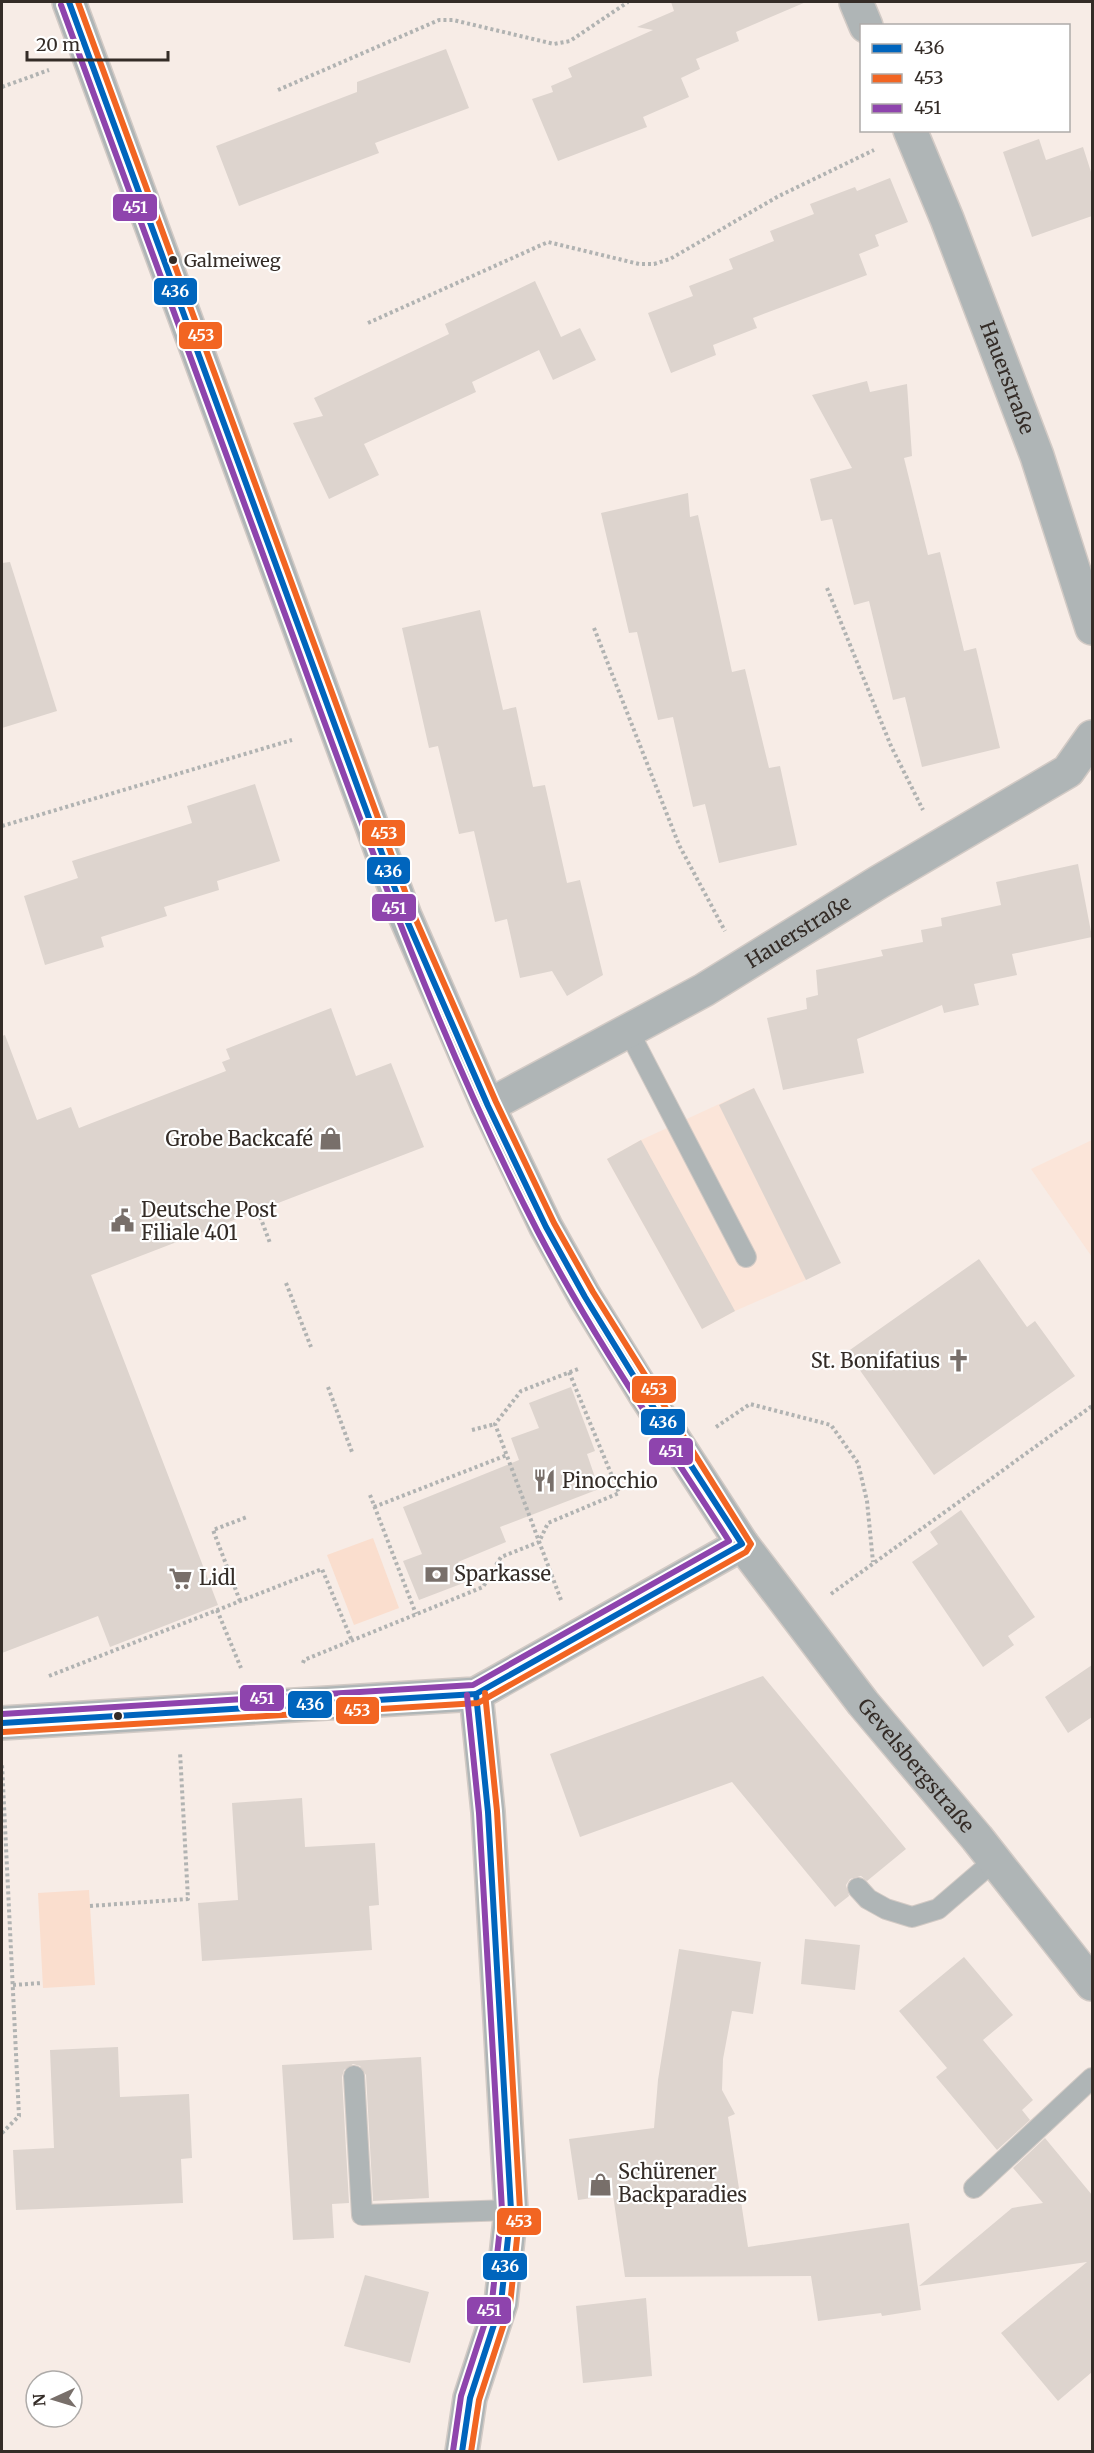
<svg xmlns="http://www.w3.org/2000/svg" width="1094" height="2453" font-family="Merriweather,serif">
<rect width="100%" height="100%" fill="#f7ece6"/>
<g fill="#fbe5d9">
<path d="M 754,1088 L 806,1280 L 735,1311 L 702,1329 L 607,1159 L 641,1140 Z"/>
<path d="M 1092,1140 L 1092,1257 L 1031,1169 Z"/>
</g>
<g fill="#fadece">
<path d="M 373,1538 L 399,1608 L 354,1625 L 327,1555 Z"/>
<path d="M 89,1890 L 95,1985 L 43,1988 L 38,1893 Z"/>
</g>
<g fill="#ddd4ce">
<path d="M 671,2 L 806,2 L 736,32 L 739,41 L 696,59 L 700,69 L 681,78 L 689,97 L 643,117 L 647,127 L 558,161 L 532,99 L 553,92 L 551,86 L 572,77 L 568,68 L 653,30 L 637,27 L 674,11 Z"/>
<path d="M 446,49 L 469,108 L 375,143 L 379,153 L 239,206 L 216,146 L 357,92 L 357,82 Z"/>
<path d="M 1039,139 L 1046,160 L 1083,147 L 1092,175 L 1092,216 L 1032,237 L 1003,152 Z"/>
<path d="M 890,178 L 908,222 L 875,235 L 879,246 L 859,254 L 867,275 L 753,318 L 757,328 L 713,345 L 716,355 L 671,373 L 648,313 L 693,296 L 689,286 L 733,269 L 729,259 L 774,241 L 770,231 L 814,214 L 810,204 L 855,187 L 857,191 Z"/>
<path d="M 535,281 L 561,337 L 580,328 L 596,360 L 553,380 L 539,350 L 472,382 L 476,392 L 364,444 L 379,475 L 329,499 L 293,423 L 323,416 L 314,398 L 449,334 L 445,324 Z"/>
<path d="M 867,381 L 870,392 L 907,384 L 912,456 L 904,458 L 928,555 L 940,552 L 964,651 L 976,648 L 1000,748 L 922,767 L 905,697 L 893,700 L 869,601 L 854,605 L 832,519 L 821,521 L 810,479 L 852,468 L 812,395 Z"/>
<path d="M 688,493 L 690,517 L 698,515 L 732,672 L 745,669 L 769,768 L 780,766 L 797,845 L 719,863 L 705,804 L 693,807 L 673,717 L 658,720 L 637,632 L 629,633 L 601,513 Z"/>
<path d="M 10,562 L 57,711 L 2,728 L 2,563 Z"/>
<path d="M 480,610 L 503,710 L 516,707 L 533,787 L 545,785 L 567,883 L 580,880 L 603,975 L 567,996 L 552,971 L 520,978 L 507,919 L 495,922 L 474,831 L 459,834 L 438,746 L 429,748 L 402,628 Z"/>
<path d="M 255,784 L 280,861 L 217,881 L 219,890 L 164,907 L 167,916 L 101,937 L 104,947 L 45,965 L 24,896 L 78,878 L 72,861 L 192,823 L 187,806 Z"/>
<path d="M 1078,864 L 1092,937 L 1012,954 L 1017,975 L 974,984 L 979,1005 L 944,1013 L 942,1005 L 857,1039 L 864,1073 L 783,1090 L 767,1018 L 807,1009 L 806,998 L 818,995 L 816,970 L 883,956 L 881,950 L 923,942 L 921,930 L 942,926 L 941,918 L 1001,905 L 996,882 Z"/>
<path d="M 331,1008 L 356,1076 L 391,1063 L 424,1147 L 91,1275 L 218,1605 L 110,1647 L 98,1616 L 2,1653 L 2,1036 L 5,1035 L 37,1120 L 71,1107 L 79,1128 L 226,1071 L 222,1062 L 230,1059 L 226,1049 Z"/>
<path d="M 754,1088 L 841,1263 L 806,1280 L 719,1105 Z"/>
<path d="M 641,1140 L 735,1311 L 702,1329 L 607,1159 Z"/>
<path d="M 979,1259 L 1027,1327 L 1035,1321 L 1075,1376 L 934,1475 L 847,1352 Z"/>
<path d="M 571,1387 L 595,1451 L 587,1454 L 599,1489 L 500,1527 L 506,1542 L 458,1562 L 466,1582 L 419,1600 L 403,1561 L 422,1554 L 403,1507 L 519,1460 L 511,1438 L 539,1428 L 529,1403 Z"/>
<path d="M 961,1510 L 1035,1617 L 1008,1636 L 1014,1645 L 983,1667 L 912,1562 L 938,1544 L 930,1532 Z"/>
<path d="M 1092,1665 L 1092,1717 L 1068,1733 L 1045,1697 Z"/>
<path d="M 763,1676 L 906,1849 L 867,1881 L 861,1876 L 850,1879 L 846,1885 L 849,1896 L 835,1907 L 732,1782 L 580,1837 L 550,1754 Z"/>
<path d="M 302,1798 L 305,1847 L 375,1843 L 379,1905 L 369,1906 L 372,1950 L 202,1961 L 198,1903 L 238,1900 L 232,1803 Z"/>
<path d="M 805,1939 L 860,1945 L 855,1990 L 801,1984 Z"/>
<path d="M 679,1949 L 761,1962 L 753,2014 L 732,2011 L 723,2059 L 722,2090 L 735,2114 L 728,2117 L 748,2247 L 909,2223 L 921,2310 L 882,2316 L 881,2313 L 818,2321 L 811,2276 L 625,2277 L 613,2195 L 578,2200 L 569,2139 L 654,2128 L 658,2080 Z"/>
<path d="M 964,1957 L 1013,2015 L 983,2040 L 1033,2100 L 1022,2110 L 1030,2120 L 997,2150 L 936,2077 L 947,2068 L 899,2011 Z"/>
<path d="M 118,2047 L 120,2097 L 189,2094 L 192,2158 L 181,2159 L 183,2203 L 16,2210 L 13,2150 L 54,2148 L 50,2050 Z"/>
<path d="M 421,2057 L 429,2198 L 373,2201 L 366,2075 L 360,2066 L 353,2064 L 344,2070 L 342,2077 L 349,2203 L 332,2204 L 334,2238 L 293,2240 L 282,2065 Z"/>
<path d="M 1045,2138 L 1092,2195 L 1092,2372 L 1058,2401 L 1001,2333 L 1087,2262 L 919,2286 L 1012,2208 L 1043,2203 L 1013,2168 Z"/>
<path d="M 365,2275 L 429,2292 L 410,2363 L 344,2346 Z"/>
<path d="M 646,2298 L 652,2376 L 583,2383 L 576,2306 Z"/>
</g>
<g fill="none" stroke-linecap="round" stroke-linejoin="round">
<defs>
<g id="service">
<path d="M 628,1030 L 746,1257"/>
<path d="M 858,1888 L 868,1899 L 886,1909 L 912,1917 L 938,1909 L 995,1860"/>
<path d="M 354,2076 L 362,2215 L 511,2210"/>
<path d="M 974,2188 L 1092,2078"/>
</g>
<g id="minor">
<path id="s1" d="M 69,2 L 405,916 L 488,1106 L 546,1227 L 585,1297 L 646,1396 L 742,1544 L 863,1703 L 977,1838 L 1092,1984"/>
<path d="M 856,2 L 866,26"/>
<path id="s2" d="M 910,130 L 947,219 L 1037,456 L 1092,628"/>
<path id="s3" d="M 488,1106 L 704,990 L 879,882 L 1068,771 L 1092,737"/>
<path d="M 2,1723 L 476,1694 L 742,1544"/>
<path d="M 462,2452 L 470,2398 L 501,2303 L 511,2210 L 488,1812 L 476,1694"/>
</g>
</defs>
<use href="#service" stroke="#d2cac5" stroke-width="22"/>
<use href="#minor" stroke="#d2cac5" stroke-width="36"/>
<g stroke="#b1b3b2" stroke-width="4" stroke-dasharray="3 3" stroke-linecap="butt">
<path d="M 2,87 L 49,70"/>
<path d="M 278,90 L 439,20 L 453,20 L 554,44 L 570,41 L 628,2"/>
<path d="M 368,323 L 548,242 L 639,264 L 654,264 L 670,259 L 779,196 L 874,150"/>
<path d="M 827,588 L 891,746 L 923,810"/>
<path d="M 594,628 L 679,845 L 725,931"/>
<path d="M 2,826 L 292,740"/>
<path d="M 258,1211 L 270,1243"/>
<path d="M 286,1283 L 311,1347"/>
<path d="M 328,1387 L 352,1452"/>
<path d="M 716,1427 L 750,1404 L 831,1425 L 858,1463 L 867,1501 L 873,1562"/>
<path d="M 472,1430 L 495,1424"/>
<path d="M 370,1495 L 416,1614"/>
<path d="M 374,1507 L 507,1455"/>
<path d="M 831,1594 L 1092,1406"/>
<path d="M 561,1600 L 495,1424 L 521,1391 L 578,1369"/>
<path d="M 240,1601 L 213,1530 L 247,1517"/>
<path d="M 217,1610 L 241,1668"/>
<path d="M 303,1663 L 304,1660 L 483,1587 L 501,1557 L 539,1542 L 548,1523 L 619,1493 L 569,1372"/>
<path d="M 49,1676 L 322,1569 L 352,1641"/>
<path d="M 90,1906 L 188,1899 L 180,1752"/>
<path d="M 13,1985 L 42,1983"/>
<path d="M 2,2133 L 19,2116 L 2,1764"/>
</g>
<use href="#service" stroke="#afb5b6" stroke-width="20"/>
<use href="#minor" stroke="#afb5b6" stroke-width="33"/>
<defs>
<g id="bus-1">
<path d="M 2,1723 L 476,1694 L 742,1544 L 646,1396 L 585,1297 L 546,1227 L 488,1106 L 405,916 L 69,2"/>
<path d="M 462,2452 L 470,2398 L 501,2303 L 511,2210 L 488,1812 L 476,1694"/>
</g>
<g id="bus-2">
<path d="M 3,1732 L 478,1703 L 746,1552 L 751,1544 L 593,1292 L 554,1223 L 496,1102 L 413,913 L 78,2"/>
<path d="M 471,2452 L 479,2400 L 510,2305 L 520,2210 L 497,1811 L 485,1693"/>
</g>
<g id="bus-3">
<path d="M 2,1714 L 473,1685 L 729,1541 C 664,1440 594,1339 538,1232 C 441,1045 369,845 297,647 C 218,433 139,219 61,5"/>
<path d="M 453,2451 L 461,2396 L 492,2301 L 502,2210 L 479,1813 L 467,1695"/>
</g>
</defs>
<use href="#bus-1" stroke="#fff" stroke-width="10"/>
<use href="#bus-2" stroke="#fff" stroke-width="10"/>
<use href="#bus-3" stroke="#fff" stroke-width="10"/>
<use href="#bus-1" stroke="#0065bd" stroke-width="6"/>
<use href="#bus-2" stroke="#f26522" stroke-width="6"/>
<use href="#bus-3" stroke="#8e44ad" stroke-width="6"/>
</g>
<defs>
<symbol id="shop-bare" viewBox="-9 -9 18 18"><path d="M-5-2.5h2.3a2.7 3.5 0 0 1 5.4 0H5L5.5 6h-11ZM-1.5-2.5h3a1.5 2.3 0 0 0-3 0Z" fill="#786f6a" stroke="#fff" stroke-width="2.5" paint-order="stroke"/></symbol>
<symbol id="civic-bare" viewBox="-9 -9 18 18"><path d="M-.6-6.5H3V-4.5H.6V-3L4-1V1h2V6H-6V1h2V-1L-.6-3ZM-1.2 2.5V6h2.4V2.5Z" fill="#786f6a" stroke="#fff" stroke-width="2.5" paint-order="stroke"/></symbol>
<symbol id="church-bare" viewBox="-9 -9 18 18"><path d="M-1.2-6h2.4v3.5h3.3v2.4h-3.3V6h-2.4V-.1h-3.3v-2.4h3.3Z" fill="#786f6a" stroke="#fff" stroke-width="2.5" paint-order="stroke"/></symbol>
<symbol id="restaurant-bare" viewBox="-9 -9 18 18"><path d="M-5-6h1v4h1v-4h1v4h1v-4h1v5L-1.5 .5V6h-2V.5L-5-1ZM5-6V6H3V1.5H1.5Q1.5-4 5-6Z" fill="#786f6a" stroke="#fff" stroke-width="2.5" paint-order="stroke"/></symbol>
<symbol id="bank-bare" viewBox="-9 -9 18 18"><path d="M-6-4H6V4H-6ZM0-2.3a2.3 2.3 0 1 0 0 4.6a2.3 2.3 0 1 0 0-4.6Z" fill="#786f6a" stroke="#fff" stroke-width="2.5" paint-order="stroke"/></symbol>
<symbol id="supermarket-bare" viewBox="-9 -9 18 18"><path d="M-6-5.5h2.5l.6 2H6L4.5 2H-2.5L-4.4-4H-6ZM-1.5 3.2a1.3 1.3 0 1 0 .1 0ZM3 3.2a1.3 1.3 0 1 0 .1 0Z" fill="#786f6a" stroke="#fff" stroke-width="2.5" paint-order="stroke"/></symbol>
</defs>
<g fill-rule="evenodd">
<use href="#shop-bare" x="314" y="1122" width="33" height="33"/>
<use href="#civic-bare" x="106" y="1204" width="33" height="33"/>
<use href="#church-bare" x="942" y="1344" width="33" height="33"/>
<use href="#restaurant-bare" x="528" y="1464" width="33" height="33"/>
<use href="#bank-bare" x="420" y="1558" width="33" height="33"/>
<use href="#supermarket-bare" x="164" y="1562" width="33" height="33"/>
<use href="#shop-bare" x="584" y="2168" width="33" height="33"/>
</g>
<g fill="#342c27" stroke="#fff" stroke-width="2">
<circle cx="173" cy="260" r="5"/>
<circle cx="118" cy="1716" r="5"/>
</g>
<g text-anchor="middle" stroke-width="4.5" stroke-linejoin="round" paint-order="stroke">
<g font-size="18" fill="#342c27" stroke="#fff" text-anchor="start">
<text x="184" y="267">Galmeiweg</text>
</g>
<g font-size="20" fill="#342c27" stroke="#fff">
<text dy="7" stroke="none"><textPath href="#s2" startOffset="266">Hauerstraße</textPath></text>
<text dy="7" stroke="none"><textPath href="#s3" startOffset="356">Hauerstraße</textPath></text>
<text dy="7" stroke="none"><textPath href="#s1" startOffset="1970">Gevelsbergstraße</textPath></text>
</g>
<g font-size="20" fill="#342c27" stroke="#fff" text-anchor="start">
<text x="313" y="1146" text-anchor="end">Grobe Backcafé</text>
<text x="141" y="1217">Deutsche Post<tspan x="141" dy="23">Filiale 401</tspan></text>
<text x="940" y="1368" text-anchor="end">St. Bonifatius</text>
<text x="562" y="1488">Pinocchio</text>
<text x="454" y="1581">Sparkasse</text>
<text x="199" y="1585">Lidl</text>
<text x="618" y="2179">Schürener<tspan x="618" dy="23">Backparadies</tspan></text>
</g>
</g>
<g stroke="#fff" stroke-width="2">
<rect x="112" y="193" width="46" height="29" rx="6" fill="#8e44ad"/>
<rect x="153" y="277" width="45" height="29" rx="6" fill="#0065bd"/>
<rect x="178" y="321" width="45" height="29" rx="6" fill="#f26522"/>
<rect x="361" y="819" width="45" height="28" rx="6" fill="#f26522"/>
<rect x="366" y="856" width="45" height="29" rx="6" fill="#0065bd"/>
<rect x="371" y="893" width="46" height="29" rx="6" fill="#8e44ad"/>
<rect x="631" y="1375" width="46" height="29" rx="6" fill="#f26522"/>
<rect x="640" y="1408" width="46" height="28" rx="6" fill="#0065bd"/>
<rect x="648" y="1437" width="46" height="29" rx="6" fill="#8e44ad"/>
<rect x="239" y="1684" width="46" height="28" rx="6" fill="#8e44ad"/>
<rect x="287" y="1690" width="46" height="29" rx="6" fill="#0065bd"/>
<rect x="335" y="1696" width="45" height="29" rx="6" fill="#f26522"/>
<rect x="496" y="2207" width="46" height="29" rx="6" fill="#f26522"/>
<rect x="482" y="2252" width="46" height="29" rx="6" fill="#0065bd"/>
<rect x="466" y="2296" width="46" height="29" rx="6" fill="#8e44ad"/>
</g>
<g font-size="16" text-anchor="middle" font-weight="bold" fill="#fff">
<text x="135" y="213">451</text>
<text x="175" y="297">436</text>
<text x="201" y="341">453</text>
<text x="384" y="839">453</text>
<text x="388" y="877">436</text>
<text x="394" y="914">451</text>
<text x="654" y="1395">453</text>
<text x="663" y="1428">436</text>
<text x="671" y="1457">451</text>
<text x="262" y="1704">451</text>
<text x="310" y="1710">436</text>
<text x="357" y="1716">453</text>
<text x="519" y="2227">453</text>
<text x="505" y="2272">436</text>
<text x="489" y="2316">451</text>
</g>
<rect width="1094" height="2453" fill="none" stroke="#342c27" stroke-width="6"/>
<rect x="860" y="24" width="210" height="108" fill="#ffffff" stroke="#aeaba9" stroke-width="1.5"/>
<rect x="872" y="44" width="30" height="9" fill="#0065bd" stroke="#aeaba9" stroke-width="1.5"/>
<text x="914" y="54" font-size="18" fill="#342c27">436</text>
<rect x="872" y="74" width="30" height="9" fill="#f26522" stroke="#aeaba9" stroke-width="1.5"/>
<text x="914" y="84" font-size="18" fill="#342c27">453</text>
<rect x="872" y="104" width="30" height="9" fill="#8e44ad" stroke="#aeaba9" stroke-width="1.5"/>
<text x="914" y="114" font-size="18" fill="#342c27">451</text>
<g transform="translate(54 2399) rotate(266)"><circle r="28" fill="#ffffff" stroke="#aeaba9" stroke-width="1.5"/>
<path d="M0-4.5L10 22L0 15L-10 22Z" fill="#786f6a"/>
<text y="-9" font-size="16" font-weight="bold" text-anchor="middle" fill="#342c27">N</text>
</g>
<path d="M27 51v9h141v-9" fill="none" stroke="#342c27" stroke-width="3"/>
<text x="36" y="51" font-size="18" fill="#342c27" stroke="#ffffff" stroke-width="4.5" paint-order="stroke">20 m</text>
</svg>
